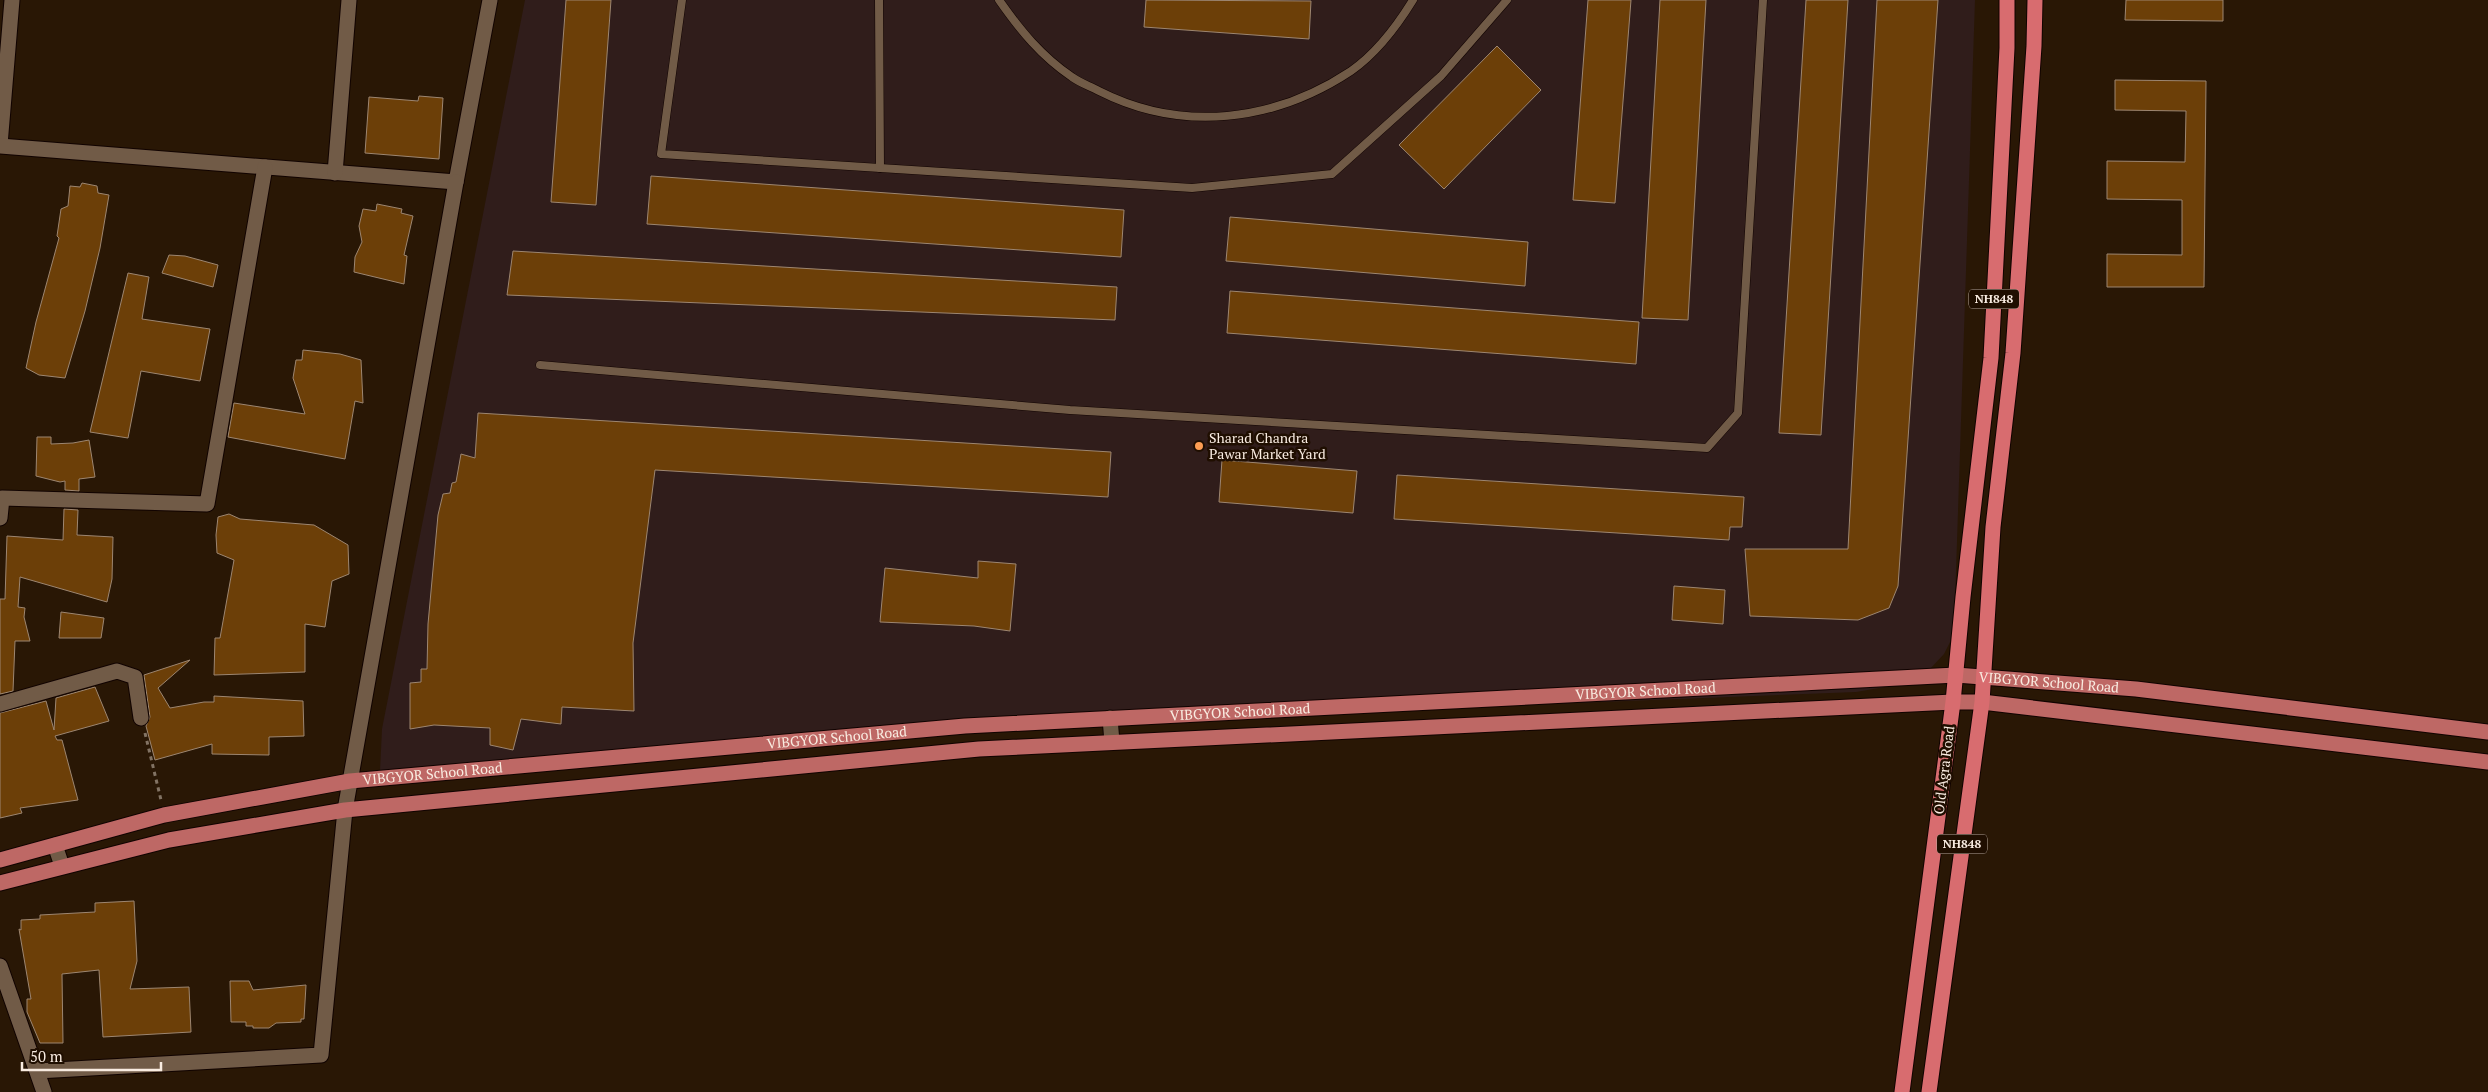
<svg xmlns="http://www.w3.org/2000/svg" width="2488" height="1092" font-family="'PT Serif',serif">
<rect width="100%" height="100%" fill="#291705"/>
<path fill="#301d1b" d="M 525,0 L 1975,0 L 1954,632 L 1951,640 L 1944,654 L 1929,670 L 1902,684 L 1856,692 L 1114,721 L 380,771 L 382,729 Z"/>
<g fill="#6c3f08" stroke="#9d8671">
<path d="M 566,0 L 611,0 L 596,205 L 551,202 Z"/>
<path d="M 1146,0 L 1311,1 L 1309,39 L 1144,27 Z"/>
<path d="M 1588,0 L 1631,0 L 1615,203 L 1573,200 Z"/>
<path d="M 1660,0 L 1706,0 L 1688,320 L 1642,318 Z"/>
<path d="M 1806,0 L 1848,0 L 1821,435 L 1779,433 Z"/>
<path d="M 1877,0 L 1938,0 L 1898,586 L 1889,608 L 1858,620 L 1750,616 L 1745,549 L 1848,549 Z"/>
<path d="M 2126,0 L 2223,0 L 2223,21 L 2125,20 Z"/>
<path d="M 1497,46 L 1541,90 L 1444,189 L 1399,145 Z"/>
<path d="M 2115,80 L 2206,81 L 2204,287 L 2107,287 L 2107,254 L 2182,255 L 2182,200 L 2107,199 L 2107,161 L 2185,162 L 2186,111 L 2115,110 Z"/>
<path d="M 419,96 L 443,98 L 439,159 L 365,153 L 369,97 L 418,101 Z"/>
<path d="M 651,176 L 1124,210 L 1121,257 L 647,224 Z"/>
<path d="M 82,183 L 97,186 L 98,193 L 109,195 L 100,248 L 85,311 L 65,378 L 39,375 L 26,368 L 36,322 L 59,238 L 57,236 L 61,209 L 68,206 L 70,186 L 80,187 Z"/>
<path d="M 377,204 L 402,209 L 401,213 L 413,216 L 404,255 L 407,256 L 404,284 L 354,272 L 355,257 L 362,242 L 359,226 L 363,209 L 376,211 Z"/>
<path d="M 1230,217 L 1528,242 L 1525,286 L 1226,261 Z"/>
<path d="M 513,251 L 1117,287 L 1115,320 L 507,295 Z"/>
<path d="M 169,255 L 185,256 L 218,265 L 213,287 L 162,273 Z"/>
<path d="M 128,273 L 149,277 L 142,319 L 210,329 L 200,381 L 141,371 L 128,438 L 90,432 Z"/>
<path d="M 1230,291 L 1639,322 L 1636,364 L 1227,333 Z"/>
<path d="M 303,350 L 340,354 L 361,360 L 363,403 L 355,401 L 345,459 L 228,437 L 234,403 L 305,414 L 293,378 L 296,360 L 302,360 Z"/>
<path d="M 478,413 L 1111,452 L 1108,497 L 655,470 L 633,643 L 634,711 L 562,707 L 561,724 L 521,719 L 513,750 L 490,745 L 490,728 L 434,725 L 410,729 L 410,683 L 421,682 L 421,669 L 427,669 L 428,624 L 438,515 L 443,494 L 450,493 L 452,483 L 456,482 L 461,454 L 475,458 Z"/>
<path d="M 37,437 L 51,437 L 51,444 L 73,443 L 89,440 L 95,477 L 79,479 L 79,491 L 65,490 L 65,481 L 60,482 L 36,476 Z"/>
<path d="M 1222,460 L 1357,471 L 1353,513 L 1219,502 Z"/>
<path d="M 1397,475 L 1744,497 L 1742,527 L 1730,527 L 1729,540 L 1394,519 Z"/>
<path d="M 64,509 L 78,510 L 77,535 L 113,537 L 112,579 L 107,602 L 20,577 L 18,607 L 25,608 L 24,617 L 30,641 L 15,641 L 13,691 L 0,694 L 0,599 L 5,599 L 7,536 L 63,540 Z"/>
<path d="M 229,514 L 240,519 L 314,525 L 348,545 L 349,574 L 332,581 L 325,627 L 305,624 L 305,672 L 214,675 L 215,638 L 220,638 L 234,560 L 217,553 L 216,535 L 218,517 Z"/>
<path d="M 978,561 L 1016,564 L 1010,631 L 974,626 L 880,622 L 885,568 L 978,578 Z"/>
<path d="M 1674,586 L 1725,590 L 1723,624 L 1672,620 Z"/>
<path d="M 61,612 L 104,618 L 101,638 L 59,638 Z"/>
<path d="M 190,660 L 158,688 L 170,708 L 204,702 L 214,702 L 214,696 L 303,701 L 304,736 L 269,737 L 269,755 L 212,754 L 212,744 L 155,760 L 146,726 L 150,717 L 144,675 Z"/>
<path d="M 95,687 L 109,721 L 55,736 L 57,740 L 62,740 L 78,800 L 20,808 L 22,813 L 0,818 L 0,713 L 46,701 L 54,730 L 56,698 Z"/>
<path d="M 134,901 L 137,961 L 130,989 L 189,987 L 191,1032 L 103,1037 L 99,970 L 62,974 L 63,1043 L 40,1043 L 27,1012 L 27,999 L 31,999 L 19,929 L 21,930 L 21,920 L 40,919 L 40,915 L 95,912 L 95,903 Z"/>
<path d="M 230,981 L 249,981 L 253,990 L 306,985 L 304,1019 L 301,1019 L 301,1022 L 276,1023 L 269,1028 L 253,1028 L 253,1026 L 246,1026 L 246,1022 L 231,1022 Z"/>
</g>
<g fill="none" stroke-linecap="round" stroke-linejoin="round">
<defs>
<g id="service">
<path d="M 682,0 L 661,154 L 1192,188 L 1332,174 L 1441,76 L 1507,0"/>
<path d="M 879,0 L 880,168"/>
<path d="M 999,0 C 1020,30 1041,56 1072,77 C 1080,83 1090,86 1099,91 C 1182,133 1274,122 1351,71 C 1377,53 1397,26 1413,0"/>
<path d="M 540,365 L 1070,410 L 1707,448 L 1738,413 L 1763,0"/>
</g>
<g id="minor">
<path d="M 0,145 L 12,0"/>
<path d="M 0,146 L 456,182 L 490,0"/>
<path d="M 335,173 L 349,0"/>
<path d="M 0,518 L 2,498 L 207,504 L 265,167"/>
<path d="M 0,704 L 117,671 L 135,677 L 141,718"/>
<path d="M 0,966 L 44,1092"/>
<path d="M 37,1071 L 321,1055 L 345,810 L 456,182"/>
</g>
<g id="secondary">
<path d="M 1110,718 L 1112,742"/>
<path d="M 55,845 L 62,866"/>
</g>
<g id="primary">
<path id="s1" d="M 0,860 L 164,815 L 350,781 L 965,726 L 1956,675 L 2136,689 L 2488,732"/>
<path d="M 0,883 L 169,840 L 345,810 L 979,749 L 1953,702 L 1982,702 L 2488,762"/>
</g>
<g id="trunk">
<path d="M 1902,1092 L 1953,702 L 1963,597 L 1991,358 L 2007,48 L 2007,0"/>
<path d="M 1929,1092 L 1982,702 L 1993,527 L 2013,353 L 2034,46 L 2035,0"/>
</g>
</defs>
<use href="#service" stroke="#110300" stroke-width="9"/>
<use href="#minor" stroke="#110300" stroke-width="17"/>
<use href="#secondary" stroke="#110300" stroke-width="17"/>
<use href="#primary" stroke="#110300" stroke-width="17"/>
<use href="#trunk" stroke="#110300" stroke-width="17"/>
<path stroke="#827364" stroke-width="3" stroke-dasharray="4 4" stroke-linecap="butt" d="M 145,733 L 161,800"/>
<use href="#service" stroke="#715b47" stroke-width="8"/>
<use href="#minor" stroke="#715b47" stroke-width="15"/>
<use href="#secondary" stroke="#715b47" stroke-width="15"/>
<use href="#primary" stroke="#be6865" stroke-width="15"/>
<use href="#trunk" stroke="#d86c6f" stroke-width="15"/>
</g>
<circle fill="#fc9d53" stroke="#1f0e00" stroke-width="2" cx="1199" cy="446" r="5"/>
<g text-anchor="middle" stroke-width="5" stroke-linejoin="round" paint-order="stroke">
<g fill="#1f0e00" stroke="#b8a99e" stroke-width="1">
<rect x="1969" y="289.5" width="50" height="19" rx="4"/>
<rect x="1937" y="834.5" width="50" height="19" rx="4"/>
</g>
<g font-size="12" font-weight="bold" fill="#f9ece1">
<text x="1994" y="303">NH848</text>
<text x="1962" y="848">NH848</text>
</g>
<g font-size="14" fill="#f9ece1" stroke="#1f0e00" text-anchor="start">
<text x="1209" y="443">Sharad Chandra<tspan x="1209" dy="16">Pawar Market Yard</tspan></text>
</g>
<g font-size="14" fill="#f9ece1" stroke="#1f0e00">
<text dy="5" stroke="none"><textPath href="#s1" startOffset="2062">VIBGYOR School Road</textPath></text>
<text dy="5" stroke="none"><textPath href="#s1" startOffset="1658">VIBGYOR School Road</textPath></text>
<text dy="5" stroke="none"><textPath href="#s1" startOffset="1252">VIBGYOR School Road</textPath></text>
<text dy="5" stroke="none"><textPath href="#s1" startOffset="848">VIBGYOR School Road</textPath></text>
<text transform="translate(1944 770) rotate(-83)" y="5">Old Agra Road</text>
<text dy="5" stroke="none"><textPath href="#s1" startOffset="442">VIBGYOR School Road</textPath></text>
</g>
</g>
<path d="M22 1062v8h139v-8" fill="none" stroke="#f9ece1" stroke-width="2.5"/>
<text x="30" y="1062" font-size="15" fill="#f9ece1" stroke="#1f0e00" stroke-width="4" paint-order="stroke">50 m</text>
</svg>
